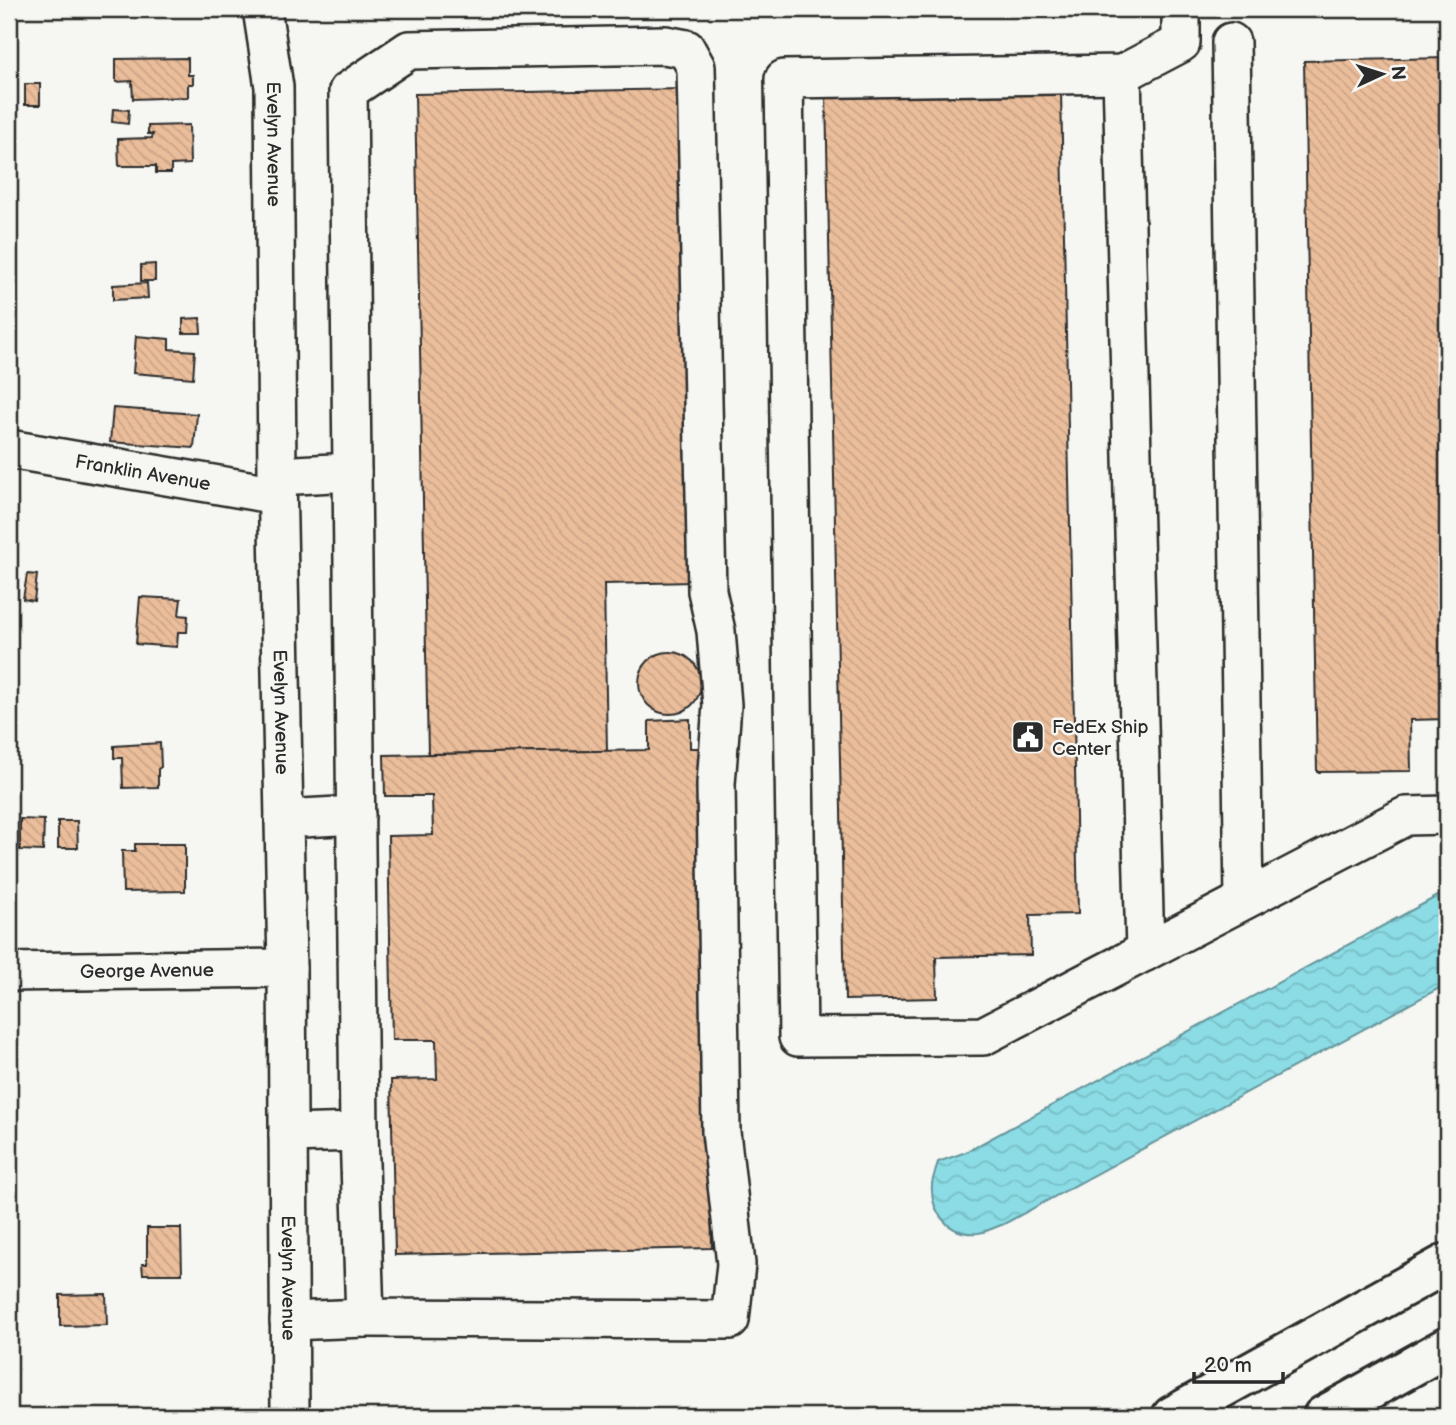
<svg xmlns="http://www.w3.org/2000/svg" width="1456" height="1425" font-family="'Balsamiq Sans',sans-serif">
<defs>
<pattern id="water-waves" width="16" height="10" patternUnits="userSpaceOnUse" patternTransform="scale(1.75)"><rect width="16" height="10" fill="#8bdce5"/><path d="M0 5q4-4 8 0t8 0" fill="none" stroke="#78bdc5"/></pattern>
<pattern id="building-back-hatch" width="6" height="6" patternUnits="userSpaceOnUse" patternTransform="scale(1.75)"><rect width="6" height="6" fill="#ebbe9b"/><path d="M-1 5l2 2M0 0l6 6M5-1l2 2" fill="none" stroke="#caa386"/></pattern>
</defs>
<rect width="100%" height="100%" fill="#f6f6f2"/>
<filter id="ink" filterUnits="userSpaceOnUse"><feTurbulence type="fractalNoise" baseFrequency=".0143" numOctaves="2"/><feDisplacementMap in="SourceGraphic" scale="14" xChannelSelector="R" yChannelSelector="G"/><feConvolveMatrix kernelMatrix="1 2 1 2 8 2 1 2 1" color-interpolation-filters="sRGB"/></filter>
<g filter="url(#ink)">
<path fill="url(#water-waves)" stroke="#65959b" stroke-width="2" d="M 1447,891 L 1447,984 L 1004,1224 C 995,1227 986,1232 978,1233 C 948,1236 930,1211 932,1184 C 933,1177 936,1169 938,1162 L 966,1152 Z"/>
<g fill="url(#building-back-hatch)" stroke="#2b2b2b" stroke-width="2">
<path d="M 188,58 L 188,75 L 193,75 L 193,84 L 188,84 L 188,97 L 133,99 L 132,81 L 116,82 L 116,59 Z"/>
<path d="M 1447,58 L 1447,719 L 1410,720 L 1411,771 L 1317,772 L 1304,61 Z"/>
<rect x="25" y="84" width="15" height="21"/>
<path d="M 683,89 L 693,582 L 604,584 L 607,751 L 428,754 L 415,94 Z"/>
<path d="M 1061,91 L 1078,914 L 1030,915 L 1031,955 L 936,957 L 937,998 L 845,1000 L 826,96 Z"/>
<path d="M 113,109 L 129,110 L 128,124 L 112,122 Z"/>
<path d="M 189,125 L 190,164 L 171,165 L 171,173 L 156,173 L 156,166 L 119,166 L 118,139 L 152,138 L 153,134 L 148,134 L 148,126 Z"/>
<path d="M 155,264 L 155,281 L 141,281 L 141,265 Z"/>
<path d="M 147,283 L 148,298 L 113,300 L 113,285 Z"/>
<path d="M 200,318 L 201,333 L 183,333 L 183,319 Z"/>
<path d="M 136,336 L 169,339 L 169,349 L 195,351 L 193,378 L 133,373 Z"/>
<path d="M 113,408 L 197,414 L 194,448 L 110,442 Z"/>
<path d="M 27,574 L 37,575 L 34,601 L 23,599 Z"/>
<path d="M 140,597 L 181,599 L 179,615 L 188,616 L 187,632 L 178,632 L 177,647 L 136,644 Z"/>
<circle cx="670" cy="683" r="31"/>
<path d="M 690,719 L 690,748 L 702,748 L 712,1248 L 395,1255 L 391,1080 L 437,1079 L 436,1040 L 392,1040 L 388,836 L 433,835 L 432,796 L 385,796 L 384,755 L 649,750 L 649,721 Z"/>
<path d="M 160,743 L 161,767 L 158,769 L 158,787 L 123,788 L 122,758 L 114,758 L 114,746 Z"/>
<path d="M 20,819 L 44,820 L 43,851 L 20,850 Z"/>
<path d="M 58,821 L 77,821 L 78,848 L 58,848 Z"/>
<path d="M 135,844 L 185,844 L 185,891 L 123,892 L 122,851 L 135,851 Z"/>
<path d="M 147,1228 L 181,1228 L 182,1274 L 143,1274 L 142,1264 L 147,1264 Z"/>
<path d="M 106,1294 L 107,1325 L 60,1326 L 60,1295 Z"/>
</g>
<g fill="none" stroke-linecap="round" stroke-linejoin="round">
<defs>
<g id="minor">
<path id="s1" d="M 262,9 L 274,87 L 277,476 L 287,968 L 290,1416"/>
<path d="M 1181,9 L 1181,43 L 1122,74 L 784,79 L 798,1037 L 983,1036 L 1406,816 L 1447,815"/>
<path d="M 1231,42 L 1244,900"/>
<path d="M 665,45 L 686,49 L 696,67 L 707,591 L 716,631 L 722,705 L 716,784 L 721,1132 L 736,1264 L 730,1320 L 365,1318 L 359,1132 L 348,91 L 409,50 Z"/>
<path d="M 1122,74 L 1145,952"/>
<path id="s2" d="M 9,449 L 277,495"/>
<path d="M 277,476 L 352,472"/>
<path d="M 284,819 L 356,815"/>
<path id="s3" d="M 9,972 L 287,968"/>
<path d="M 288,1134 L 359,1132"/>
<path d="M 289,1321 L 365,1318"/>
</g>
<g id="highway">
<path d="M 1172,1416 L 1447,1263"/>
<path d="M 1323,1416 L 1447,1347"/>
</g>
</defs>
<use href="#minor" stroke="#2b2b2b" stroke-width="42"/>
<use href="#highway" stroke="#2b2b2b" stroke-width="44"/>
<use href="#minor" stroke="#f6f6f2" stroke-width="37"/>
<use href="#highway" stroke="#f6f6f2" stroke-width="38"/>
</g>
</g>
<defs>
<symbol id="civic-square" viewBox="-11 -11 22 22"><rect x="-9" y="-9" width="18" height="18" rx="4" fill="#2b2b2b" stroke="#f6f6f2"/><path d="M-.6-6.5H3V-4.5H.6V-3L4-1V1h2V6H-6V1h2V-1L-.6-3ZM-1.2 2.5V6h2.4V2.5Z" fill="#fff"/></symbol>
</defs>
<g fill-rule="evenodd">
<use href="#civic-square" x="1009" y="718" width="38" height="38"/>
</g>
<g text-anchor="middle" stroke-width="5" stroke-linejoin="round" paint-order="stroke">
<g font-size="19" fill="#2b2b2b" stroke="#f6f6f2">
<text dy="7" stroke="none"><textPath href="#s1" startOffset="136">Evelyn Avenue</textPath></text>
<text dy="7" stroke="none"><textPath href="#s2" startOffset="136">Franklin Avenue</textPath></text>
<text dy="7" stroke="none"><textPath href="#s1" startOffset="704">Evelyn Avenue</textPath></text>
<text dy="7" stroke="none"><textPath href="#s3" startOffset="138">George Avenue</textPath></text>
<text dy="7" stroke="none"><textPath href="#s1" startOffset="1270">Evelyn Avenue</textPath></text>
</g>
<g font-size="19" fill="#2b2b2b" stroke="#f6f6f2" text-anchor="start">
<text x="1052" y="733">FedEx Ship<tspan x="1052" dy="22">Center</tspan></text>
</g>
</g>
<rect width="1456" height="1425" fill="none" stroke="#f6f6f2" stroke-width="35"/>
<rect x="18" y="18" width="1421" height="1390" fill="none" stroke="#2b2b2b" stroke-width="2.5" filter="url(#ink)"/>
<g transform="translate(1382 74) rotate(86)" stroke="#f6f6f2" stroke-width="5" paint-order="stroke">
<path d="M0-5L12 26L0 18L-12 26Z" fill="#2b2b2b"/>
<text y="-10" font-size="19" font-weight="bold" text-anchor="middle" fill="#2b2b2b">N</text>
</g>
<path d="M1194 1372v10h89v-10" fill="none" stroke="#2b2b2b" stroke-width="3.5"/>
<text x="1204" y="1372" font-size="21" fill="#2b2b2b" stroke="#f6f6f2" stroke-width="5" paint-order="stroke">20 m</text>
</svg>
